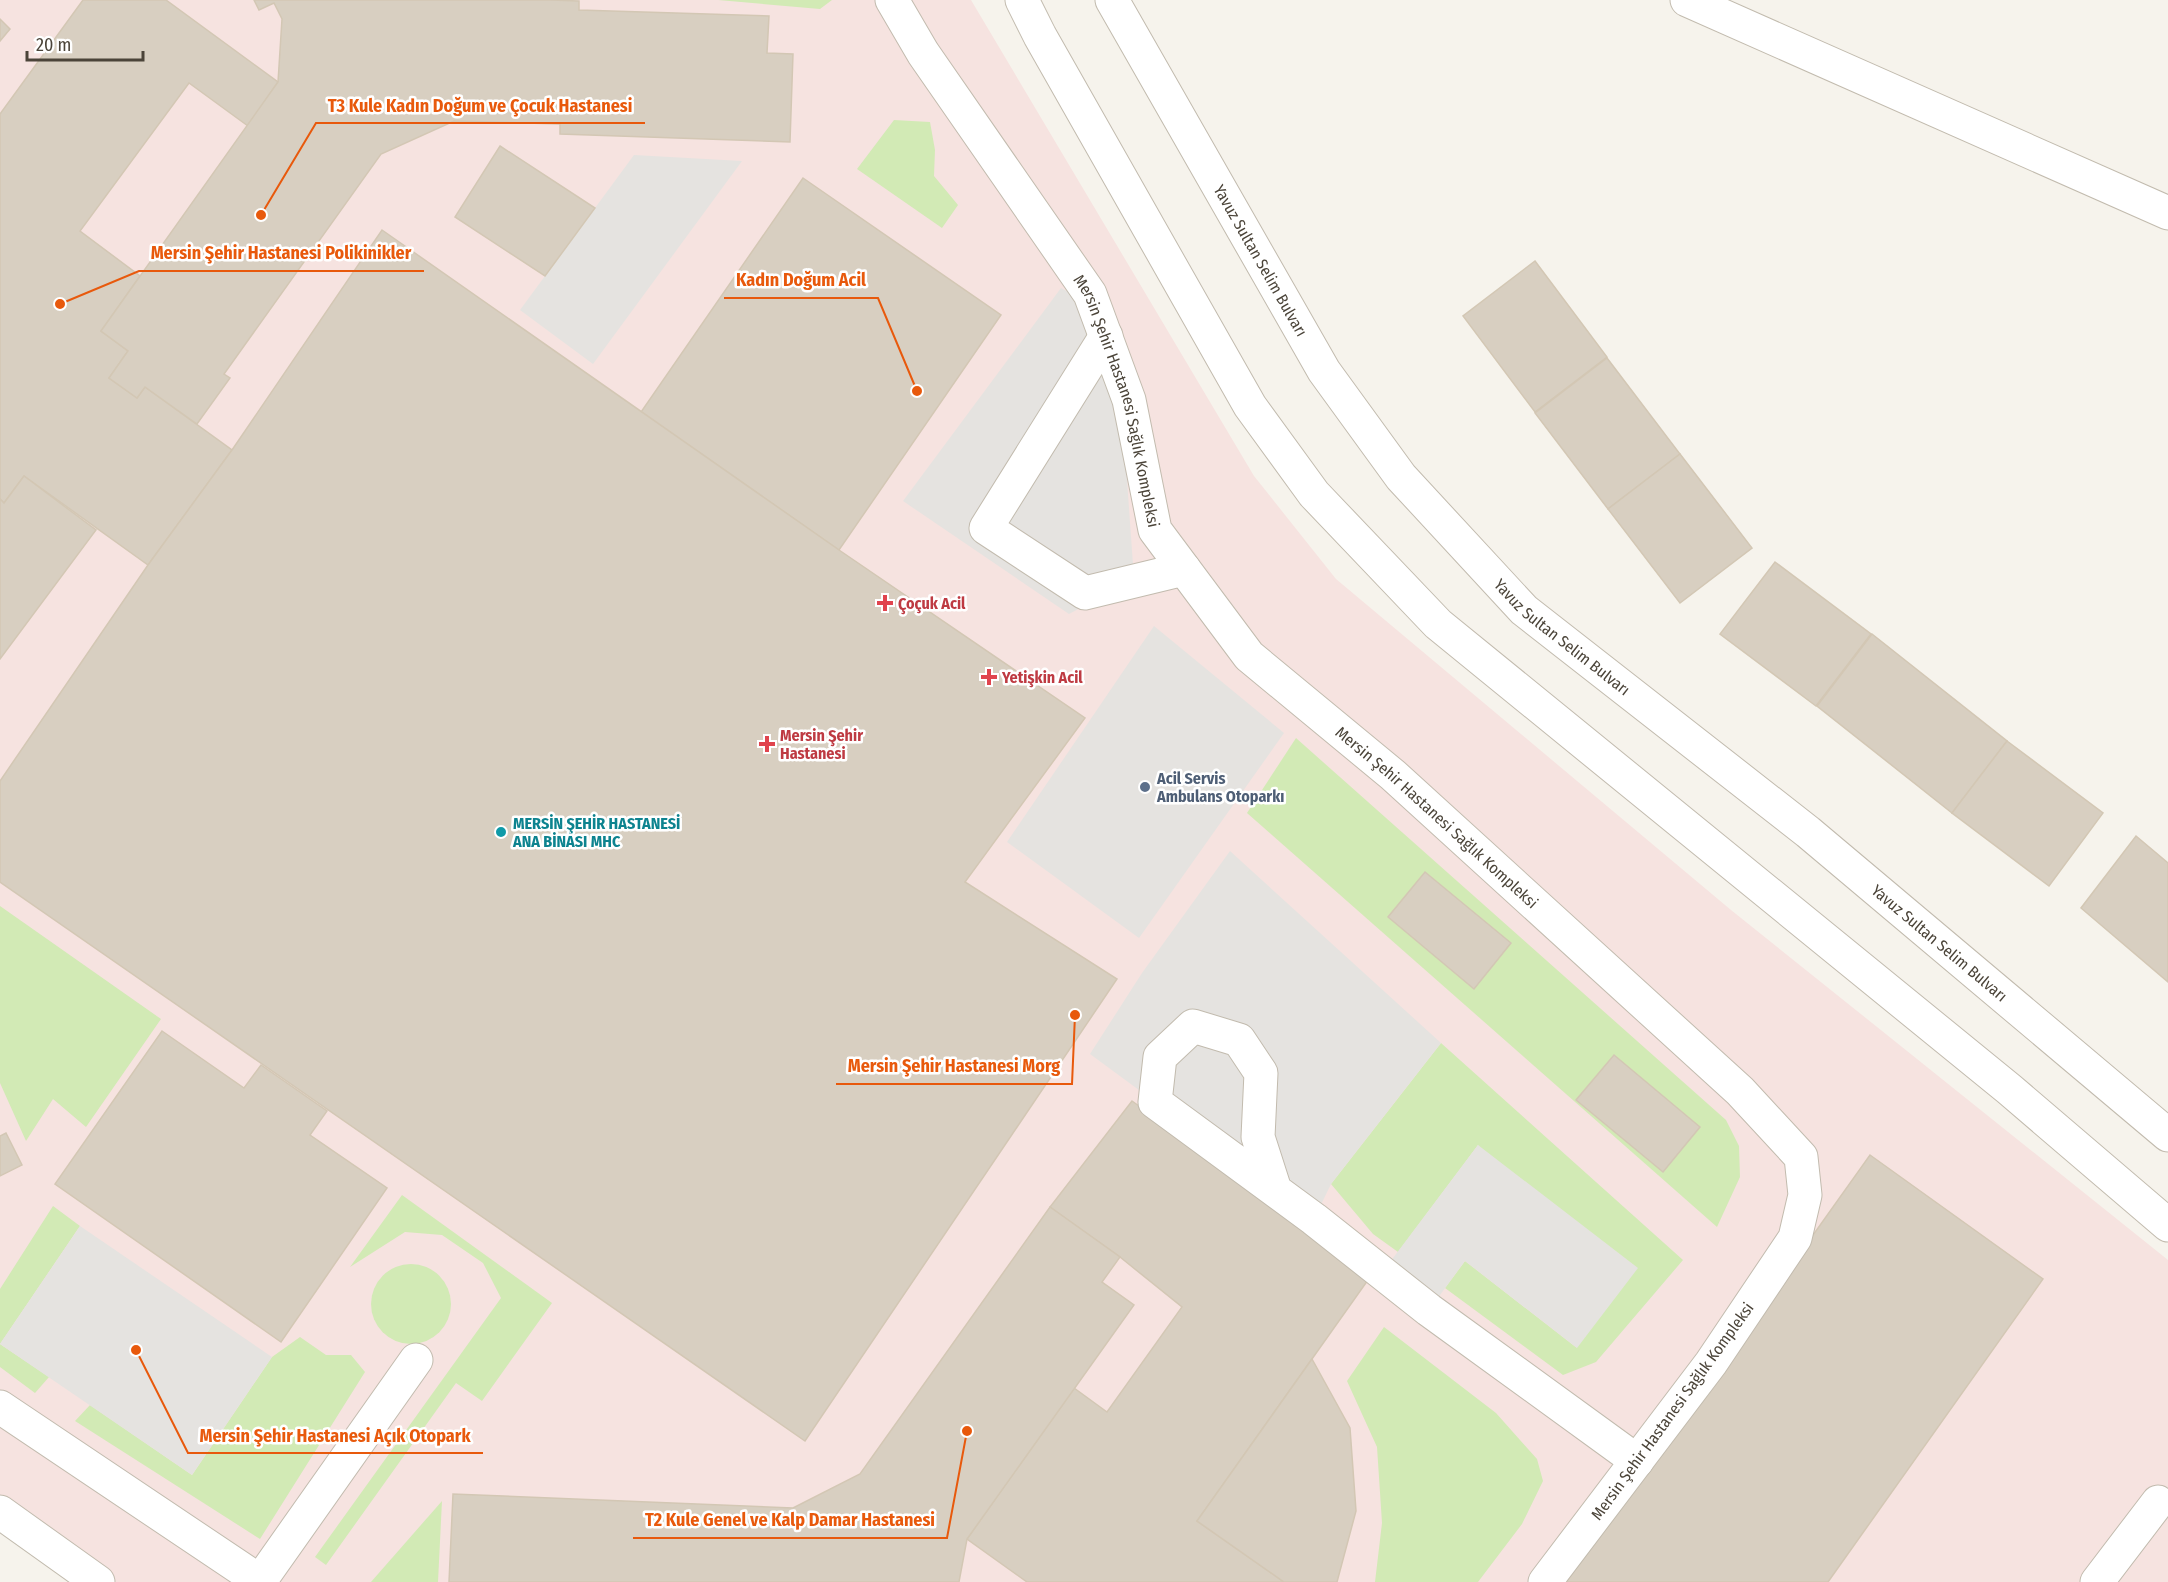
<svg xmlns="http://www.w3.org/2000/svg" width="2168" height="1582" font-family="'Fira Sans Condensed',sans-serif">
<rect width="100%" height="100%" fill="#f6f3ec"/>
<path fill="#f6e3e0" d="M 0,0 L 971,0 L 1254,476 L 1336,579 L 1731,910 L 2168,1260 L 2168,1582 L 116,1582 L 0,1508 Z"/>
<g fill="#d2eab5">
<path d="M 718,0 L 832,0 L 820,9 Z"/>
<path d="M 894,120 L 930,122 L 935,150 L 934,176 L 958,205 L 942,228 L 857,169 Z"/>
<path d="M 1296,738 L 1726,1120 L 1739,1146 L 1740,1177 L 1717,1227 L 1247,813 Z"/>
<path d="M 0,906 L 161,1019 L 86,1127 L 53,1099 L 26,1141 L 0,1083 Z"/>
<path d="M 1441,1043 L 1683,1260 L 1596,1362 L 1563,1375 L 1445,1288 L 1465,1261 L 1577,1348 L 1478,1145 L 1398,1252 L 1373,1234 L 1331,1184 Z"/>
<path d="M 402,1195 L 552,1303 L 482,1401 L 456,1383 L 326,1565 L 315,1557 L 501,1298 L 483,1263 L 442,1235 L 405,1232 L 350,1267 Z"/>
<path d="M 53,1206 L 80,1226 L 0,1344 L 49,1377 L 35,1393 L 0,1367 L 0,1289 Z"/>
<circle cx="411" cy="1304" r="40"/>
<path d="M 1384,1327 L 1496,1413 L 1537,1459 L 1543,1481 L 1522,1524 L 1478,1582 L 1375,1582 L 1382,1523 L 1377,1447 L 1347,1381 Z"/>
<path d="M 300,1337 L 326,1355 L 351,1355 L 365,1372 L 260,1539 L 75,1421 L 90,1405 L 192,1475 L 272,1357 Z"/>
<path d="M 442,1501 L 438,1582 L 371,1582 Z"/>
</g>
<g fill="#e5e3e0">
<path d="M 634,155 L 742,161 L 593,364 L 520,310 Z"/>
<path d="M 1061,288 L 1078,297 L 1122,409 L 1134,579 L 1069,614 L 903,501 Z"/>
<path d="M 1154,626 L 1284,733 L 1139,938 L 1007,842 Z"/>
<path d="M 1230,851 L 1441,1043 L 1331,1184 L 1314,1219 L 1090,1054 L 1142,973 Z"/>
<path d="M 1478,1145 L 1638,1268 L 1577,1348 L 1465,1261 L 1429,1310 L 1381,1274 Z"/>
<path d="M 80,1226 L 272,1357 L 192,1475 L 0,1344 Z"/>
</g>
<g fill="#d8cfc1" stroke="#d3c7b4" stroke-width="1.5">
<path d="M 83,0 L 166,0 L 278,82 L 248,126 L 189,83 L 80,231 L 140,276 L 101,331 L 128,351 L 109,378 L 137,398 L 145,387 L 232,450 L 148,565 L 24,476 L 4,503 L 0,499 L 0,114 Z"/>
<path d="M 254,0 L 551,0 L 579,1 L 579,10 L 769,16 L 767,53 L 793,54 L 790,142 L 560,134 L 560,124 L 454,121 L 381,154 L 224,374 L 230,378 L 197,424 L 145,387 L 137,398 L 109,378 L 128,351 L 101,331 L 278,82 L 282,19 L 274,3 L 259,10 Z"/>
<path d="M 0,19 L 10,29 L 0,41 Z"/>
<path d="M 500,146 L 595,208 L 545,276 L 455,217 Z"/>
<path d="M 803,178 L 1001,315 L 839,550 L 641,412 Z"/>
<path d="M 382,230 L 839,550 L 1085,718 L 965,882 L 1117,979 L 805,1441 L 0,882 L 0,781 L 148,565 L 232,450 Z"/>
<path d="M 1535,261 L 1607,357 L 1535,412 L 1463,316 Z"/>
<path d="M 1607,358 L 1680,454 L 1608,509 L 1535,413 Z"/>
<path d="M 1680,454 L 1752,548 L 1680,603 L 1608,509 Z"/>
<path d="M 24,476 L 96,530 L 0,659 L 0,499 L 4,503 Z"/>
<path d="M 1775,562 L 1871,634 L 1816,706 L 1720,634 Z"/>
<path d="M 1872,634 L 2007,741 L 1952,813 L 1817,706 Z"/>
<path d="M 2007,741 L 2103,813 L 2049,886 L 1952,813 Z"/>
<path d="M 2136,836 L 2168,863 L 2168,982 L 2081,908 Z"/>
<path d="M 1425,872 L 1511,943 L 1474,989 L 1388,917 Z"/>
<path d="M 162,1031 L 244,1088 L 261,1065 L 327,1111 L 310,1135 L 387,1188 L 281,1342 L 55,1184 Z"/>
<path d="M 1614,1055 L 1700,1127 L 1663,1172 L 1576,1100 Z"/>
<path d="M 1132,1101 L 1373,1273 L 1197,1521 L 1284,1582 L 1027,1582 L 967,1539 L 1074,1388 L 1107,1412 L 1182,1307 L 1120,1257 L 1050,1207 Z"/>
<path d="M 6,1133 L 22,1165 L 0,1176 L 0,1136 Z"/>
<path d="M 1870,1155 L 2043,1279 L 1828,1582 L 1566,1582 Z"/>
<path d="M 1050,1207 L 1120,1257 L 1102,1282 L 1134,1305 L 967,1539 L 959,1582 L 449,1582 L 453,1494 L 793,1508 L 860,1474 Z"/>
<path d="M 1312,1359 L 1350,1428 L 1356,1511 L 1337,1582 L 1284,1582 L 1197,1521 Z"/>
</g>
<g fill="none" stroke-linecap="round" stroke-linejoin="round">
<defs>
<g id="minor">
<path id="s1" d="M 892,0 L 923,53 L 1090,294 L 1129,400 L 1155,530 L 1249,656 L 1393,775 L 1740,1091 L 1801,1157 L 1805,1195 L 1795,1238 L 1711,1363 L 1545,1582"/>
<path d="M 1022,0 L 1040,36 L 1250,406 L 1314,494 L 1438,624 L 2009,1089 L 2168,1225"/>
<path id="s2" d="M 1112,0 L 1324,371 L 1401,477 L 1524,610 L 1808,832 L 2168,1135"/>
<path d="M 1687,0 L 2168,213"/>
<path d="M 1106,336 L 986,528 L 1085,593 L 1184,569"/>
<path d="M 1275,1190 L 1258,1137 L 1261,1073 L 1239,1040 L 1193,1026 L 1160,1057 L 1155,1102 L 1314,1219 L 1429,1310 L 1637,1461"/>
<path d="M 0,1407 L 261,1582"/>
<path d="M 0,1512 L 98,1582"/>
<path d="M 260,1581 L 416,1360"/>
<path d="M 2097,1582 L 2158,1502"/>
</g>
</defs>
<use href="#minor" stroke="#c2bbae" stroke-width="35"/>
<use href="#minor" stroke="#fff" stroke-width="33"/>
</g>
<g fill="#e0444e" stroke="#fff" stroke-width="2">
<path d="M882 594h6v6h6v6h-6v6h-6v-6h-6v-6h6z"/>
<path d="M986 668h6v6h6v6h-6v6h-6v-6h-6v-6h6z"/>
<path d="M764 735h6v6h6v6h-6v6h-6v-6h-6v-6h6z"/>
</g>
<circle fill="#5c6f8a" stroke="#fff" stroke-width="2" cx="1145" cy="787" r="6"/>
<circle fill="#0f9aa8" stroke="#fff" stroke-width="2" cx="501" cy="832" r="6"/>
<g text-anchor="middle" stroke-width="5" stroke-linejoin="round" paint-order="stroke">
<g font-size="16" fill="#4b4439" stroke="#fff">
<text dy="6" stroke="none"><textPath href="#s2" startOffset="300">Yavuz Sultan Selim Bulvarı</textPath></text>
<text dy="6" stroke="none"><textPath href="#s1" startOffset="465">Mersin Şehir Hastanesi Sağlık Kompleksi</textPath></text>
<text dy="6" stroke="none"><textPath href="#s2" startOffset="786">Yavuz Sultan Selim Bulvarı</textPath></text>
<text dy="6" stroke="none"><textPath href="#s1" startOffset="1005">Mersin Şehir Hastanesi Sağlık Kompleksi</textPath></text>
<text dy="6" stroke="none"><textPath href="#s2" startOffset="1272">Yavuz Sultan Selim Bulvarı</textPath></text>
<text transform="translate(1672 1411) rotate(-54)" y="6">Mersin Şehir Hastanesi Sağlık Kompleksi</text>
</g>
<g font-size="16" font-weight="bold" fill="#be3a42" stroke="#fff" text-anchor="start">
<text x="898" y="609">Çoçuk Acil</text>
<text x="1002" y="683">Yetişkin Acil</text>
<text x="780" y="741">Mersin Şehir<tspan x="780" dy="18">Hastanesi</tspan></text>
</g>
<g font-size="16" font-weight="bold" fill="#4e5e75" stroke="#fff" text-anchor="start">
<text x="1157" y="784">Acil Servis<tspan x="1157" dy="18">Ambulans Otoparkı</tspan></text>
</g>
<g font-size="16" font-weight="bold" fill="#0d838f" stroke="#fff" text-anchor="start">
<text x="513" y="829">MERSİN ŞEHİR HASTANESİ<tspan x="513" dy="18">ANA BİNASI MHC</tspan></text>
</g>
</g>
<path fill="none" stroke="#e8590c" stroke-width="2" d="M261 215L316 123H645M60 304L139 271H424M917 391L878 298H724M1075 1015L1072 1084H836M136 1350L188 1453H483M967 1431L947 1538H633"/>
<g fill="#e8590c" stroke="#fff" stroke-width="2">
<circle cx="261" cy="215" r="6"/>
<circle cx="60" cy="304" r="6"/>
<circle cx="917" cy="391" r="6"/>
<circle cx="1075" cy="1015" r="6"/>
<circle cx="136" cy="1350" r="6"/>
<circle cx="967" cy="1431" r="6"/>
</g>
<g font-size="18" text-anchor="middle" font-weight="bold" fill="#e8590c" stroke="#fff" stroke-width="5" stroke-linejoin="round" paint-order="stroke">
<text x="480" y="112">T3 Kule Kadın Doğum ve Çocuk Hastanesi</text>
<text x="281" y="259">Mersin Şehir Hastanesi Polikinikler</text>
<text x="801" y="286">Kadın Doğum Acil</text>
<text x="954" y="1072">Mersin Şehir Hastanesi Morg</text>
<text x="335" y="1442">Mersin Şehir Hastanesi Açık Otopark</text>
<text x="790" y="1526">T2 Kule Genel ve Kalp Damar Hastanesi</text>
</g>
<path d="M27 51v9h116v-9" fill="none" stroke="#4b4439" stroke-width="3"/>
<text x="36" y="51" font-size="18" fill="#4b4439" stroke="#ffffff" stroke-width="4.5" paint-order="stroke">20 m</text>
</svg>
